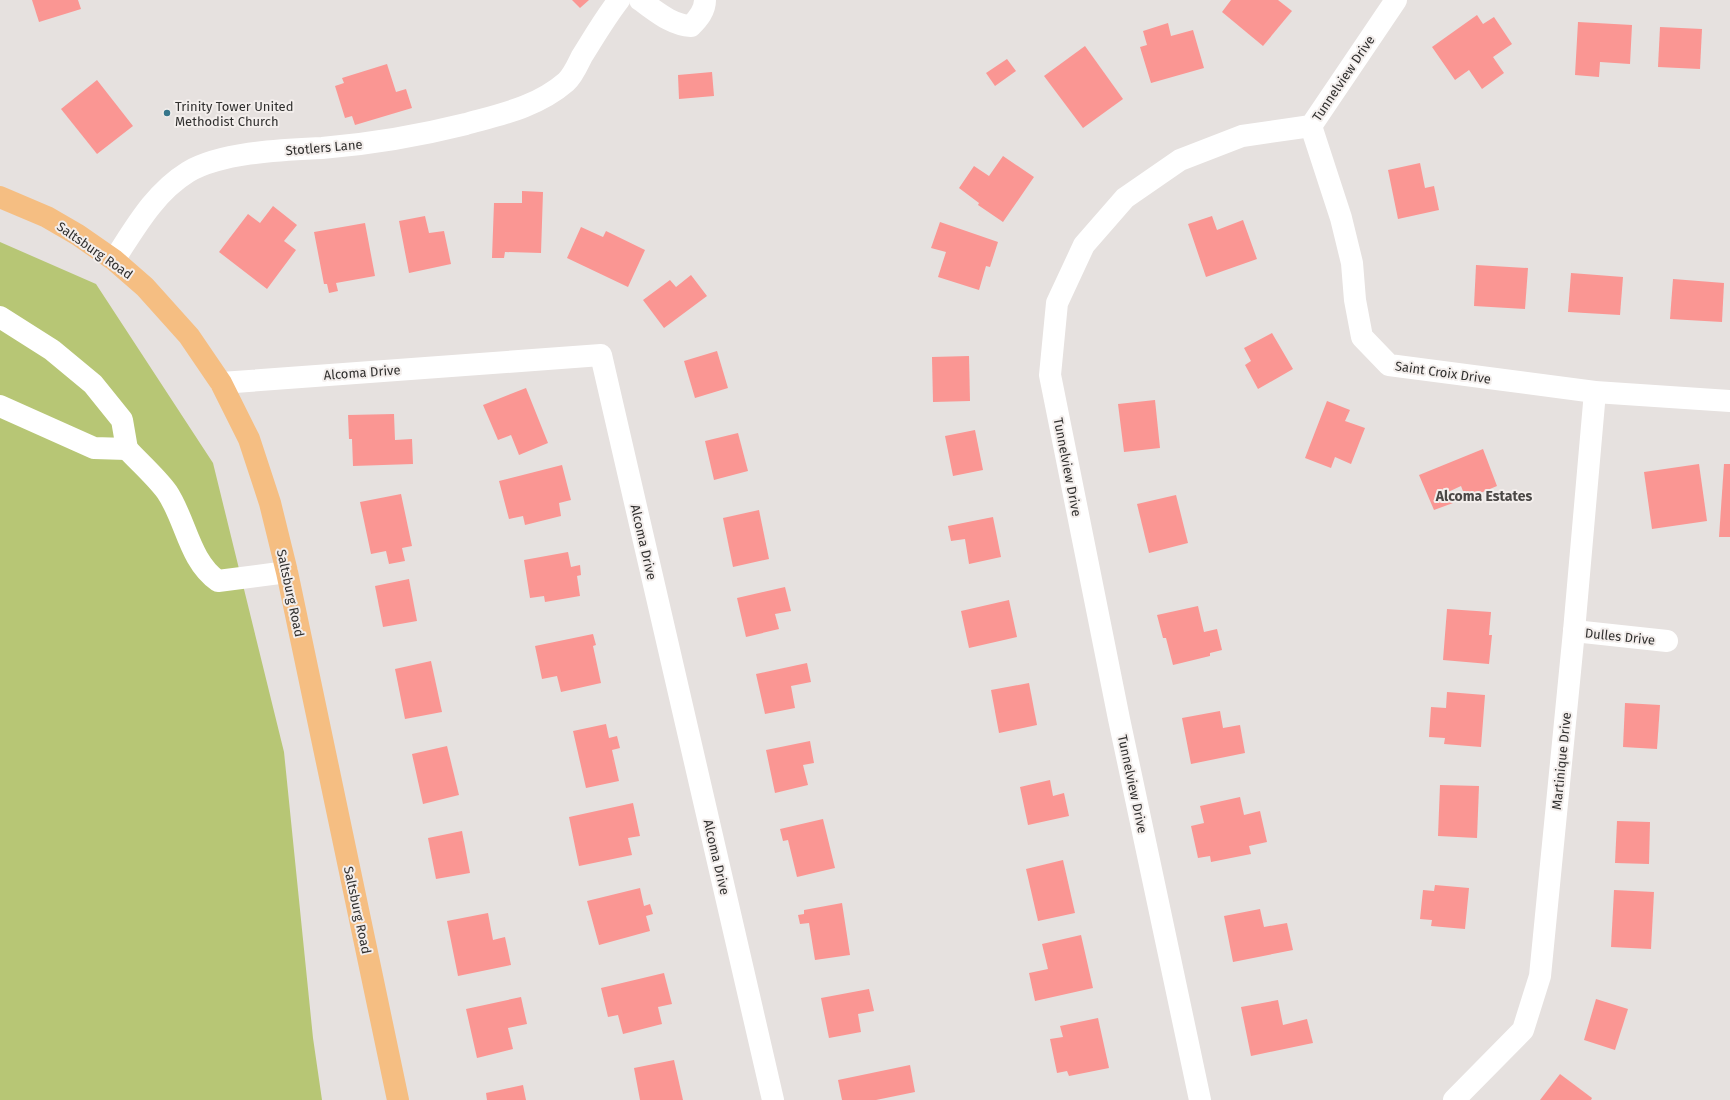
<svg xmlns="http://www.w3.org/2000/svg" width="1730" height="1100" font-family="'Fira Sans',sans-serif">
<rect width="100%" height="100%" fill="#e6e1df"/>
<path fill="#b7c675" d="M 0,242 L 96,284 L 213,463 L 284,752 L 313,1038 L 322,1100 L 0,1100 Z"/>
<g fill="#fa9693">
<path d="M 32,0 L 78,0 L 81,9 L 39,22 Z"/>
<path d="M 572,0 L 589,0 L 580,8 Z"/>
<path d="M 1231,0 L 1278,0 L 1292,11 L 1263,46 L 1222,12 Z"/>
<path d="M 1477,15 L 1483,24 L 1494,17 L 1512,44 L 1493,57 L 1504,73 L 1482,89 L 1469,70 L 1455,80 L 1432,47 Z"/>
<path d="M 1578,22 L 1632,25 L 1630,64 L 1600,62 L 1599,77 L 1575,75 Z"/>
<path d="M 1168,23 L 1171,36 L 1193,30 L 1204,68 L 1151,83 L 1140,47 L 1147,45 L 1143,31 Z"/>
<path d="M 1660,27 L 1702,29 L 1700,69 L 1658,67 Z"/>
<path d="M 1085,46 L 1123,99 L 1083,128 L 1044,76 Z"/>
<path d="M 1007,59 L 1016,71 L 995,86 L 986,73 Z"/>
<path d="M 387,64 L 396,92 L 406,89 L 412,108 L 355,125 L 352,116 L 345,118 L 335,86 L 344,83 L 342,78 Z"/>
<path d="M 712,72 L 714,96 L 679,99 L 678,75 Z"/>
<path d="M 97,80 L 133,126 L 97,154 L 61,109 Z"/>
<path d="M 1003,156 L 1034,177 L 1003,222 L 978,205 L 979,203 L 959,188 L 974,166 L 989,176 Z"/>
<path d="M 1420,163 L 1425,188 L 1434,186 L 1439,210 L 1398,219 L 1388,170 Z"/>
<path d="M 522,191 L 543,192 L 541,253 L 505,252 L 504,258 L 492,258 L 494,203 L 522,203 Z"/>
<path d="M 273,206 L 297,225 L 284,241 L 296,250 L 267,289 L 219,252 L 248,214 L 260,223 Z"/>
<path d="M 425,216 L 429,233 L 444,231 L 451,264 L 409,273 L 399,221 Z"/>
<path d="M 1212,216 L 1217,230 L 1243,220 L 1257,259 L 1206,277 L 1188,224 Z"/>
<path d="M 940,222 L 998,242 L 990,267 L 986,266 L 979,290 L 938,277 L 946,252 L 931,248 Z"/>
<path d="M 365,223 L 375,276 L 336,283 L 338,291 L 329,293 L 327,284 L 324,284 L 314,232 Z"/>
<path d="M 581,227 L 603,237 L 606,231 L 645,250 L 628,287 L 567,258 Z"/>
<path d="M 1476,265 L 1528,268 L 1525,309 L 1474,306 Z"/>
<path d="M 1571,273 L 1623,277 L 1620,315 L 1568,312 Z"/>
<path d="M 691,275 L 707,296 L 664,328 L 643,300 L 670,280 L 676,287 Z"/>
<path d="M 1673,279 L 1724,283 L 1722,322 L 1670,319 Z"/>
<path d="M 1272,333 L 1293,369 L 1258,389 L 1245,365 L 1251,361 L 1244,348 Z"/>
<path d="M 717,351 L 728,388 L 695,398 L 684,361 Z"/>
<path d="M 969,356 L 970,401 L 933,402 L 932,357 Z"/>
<path d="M 526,388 L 548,443 L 519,455 L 511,435 L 498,440 L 483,405 Z"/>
<path d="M 1155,400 L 1160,448 L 1124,452 L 1118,404 Z"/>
<path d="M 1327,401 L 1350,410 L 1345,421 L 1365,428 L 1351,464 L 1335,457 L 1331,468 L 1305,458 Z"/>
<path d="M 394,414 L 395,440 L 412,439 L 413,464 L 353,466 L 352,439 L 349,439 L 348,415 Z"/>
<path d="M 975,430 L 983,470 L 953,476 L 945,436 Z"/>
<path d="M 738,433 L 748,471 L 714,480 L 705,441 Z"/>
<path d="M 1483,449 L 1497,486 L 1466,499 L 1461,486 L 1448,492 L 1453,503 L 1434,510 L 1419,475 Z"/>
<path d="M 1699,464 L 1707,521 L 1652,529 L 1644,472 Z"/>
<path d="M 1724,464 L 1730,464 L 1730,537 L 1719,537 Z"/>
<path d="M 562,465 L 571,500 L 559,503 L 561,516 L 525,525 L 523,516 L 509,519 L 499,481 Z"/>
<path d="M 401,494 L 412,546 L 402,548 L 405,561 L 389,564 L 386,551 L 371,554 L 360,502 Z"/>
<path d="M 1176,495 L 1188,543 L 1149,553 L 1137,504 Z"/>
<path d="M 759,510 L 769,559 L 733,567 L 723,518 Z"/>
<path d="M 993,517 L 1001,557 L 969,564 L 965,539 L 951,541 L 948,526 Z"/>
<path d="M 568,552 L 571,567 L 580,565 L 581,575 L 577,576 L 580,596 L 545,602 L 544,596 L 530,598 L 524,560 Z"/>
<path d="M 409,579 L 417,621 L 383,627 L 375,586 Z"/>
<path d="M 785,587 L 791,611 L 775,614 L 779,629 L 746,637 L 737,598 Z"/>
<path d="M 1009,600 L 1017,637 L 969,648 L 961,611 Z"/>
<path d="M 1198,606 L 1204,632 L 1217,629 L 1222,650 L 1210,653 L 1210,656 L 1173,665 L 1166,638 L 1163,638 L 1157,615 Z"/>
<path d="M 1447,609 L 1491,612 L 1489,635 L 1492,635 L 1489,664 L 1443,660 Z"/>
<path d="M 593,634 L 596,645 L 593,646 L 601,683 L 561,692 L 557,676 L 542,679 L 535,646 Z"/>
<path d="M 431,661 L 442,712 L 405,719 L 395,669 Z"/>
<path d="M 807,663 L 811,682 L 791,686 L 795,708 L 765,714 L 756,674 Z"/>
<path d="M 1029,683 L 1037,725 L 999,733 L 991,690 Z"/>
<path d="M 1447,692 L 1485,695 L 1481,747 L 1444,744 L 1445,738 L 1429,737 L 1431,707 L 1446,708 Z"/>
<path d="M 1625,703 L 1660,705 L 1657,749 L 1623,747 Z"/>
<path d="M 1220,711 L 1223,728 L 1240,725 L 1245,753 L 1191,764 L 1182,718 Z"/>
<path d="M 606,724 L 609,738 L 617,736 L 620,748 L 612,750 L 619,781 L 586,788 L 573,731 Z"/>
<path d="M 810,741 L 814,763 L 803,765 L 808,785 L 775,793 L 766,750 Z"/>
<path d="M 447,746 L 459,795 L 423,804 L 412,754 Z"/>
<path d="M 1050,780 L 1053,796 L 1064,793 L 1069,816 L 1028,825 L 1020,787 Z"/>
<path d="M 1440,785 L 1479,786 L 1477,838 L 1438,836 Z"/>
<path d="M 1240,797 L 1244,815 L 1260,811 L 1267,842 L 1249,846 L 1251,854 L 1211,862 L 1210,856 L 1198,858 L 1191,826 L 1204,823 L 1200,806 Z"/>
<path d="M 633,803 L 640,836 L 628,838 L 632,855 L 579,866 L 569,817 Z"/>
<path d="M 823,819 L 835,868 L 797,877 L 788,840 L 783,841 L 780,829 Z"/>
<path d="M 1617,821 L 1650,822 L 1649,864 L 1615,863 Z"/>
<path d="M 462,831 L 470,873 L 436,879 L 428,838 Z"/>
<path d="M 1063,860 L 1075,913 L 1038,921 L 1026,869 Z"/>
<path d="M 1435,885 L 1469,888 L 1465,929 L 1431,926 L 1432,920 L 1420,919 L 1423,890 L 1434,891 Z"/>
<path d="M 640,888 L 644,906 L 650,904 L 653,914 L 646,916 L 650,931 L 599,945 L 587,901 Z"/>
<path d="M 1614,890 L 1654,892 L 1651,949 L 1611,947 Z"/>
<path d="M 842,903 L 850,955 L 815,960 L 809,923 L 800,924 L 798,915 L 804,914 L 804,910 Z"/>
<path d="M 1260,909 L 1264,927 L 1287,923 L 1293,950 L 1233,962 L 1224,916 Z"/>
<path d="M 488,913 L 493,940 L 505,937 L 511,965 L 458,976 L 447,921 Z"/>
<path d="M 1081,935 L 1093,988 L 1035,1001 L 1029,973 L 1048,969 L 1042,944 Z"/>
<path d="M 664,973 L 672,1004 L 658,1007 L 662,1024 L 623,1034 L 618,1015 L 608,1017 L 601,988 Z"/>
<path d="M 869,989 L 874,1011 L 858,1014 L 861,1032 L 829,1038 L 821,998 Z"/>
<path d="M 521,997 L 527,1024 L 508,1028 L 513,1049 L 477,1058 L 466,1009 Z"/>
<path d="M 1596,999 L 1628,1009 L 1615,1050 L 1584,1040 Z"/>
<path d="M 1278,1000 L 1283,1025 L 1307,1019 L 1313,1043 L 1251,1056 L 1241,1007 Z"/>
<path d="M 1098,1018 L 1109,1068 L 1069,1076 L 1067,1071 L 1057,1073 L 1050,1039 L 1063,1037 L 1060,1026 Z"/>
<path d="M 674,1060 L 683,1100 L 640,1100 L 634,1068 Z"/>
<path d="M 910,1065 L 915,1092 L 876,1100 L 842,1100 L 838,1080 Z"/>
<path d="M 1560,1074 L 1592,1098 L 1591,1100 L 1540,1100 Z"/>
<path d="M 523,1085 L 526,1100 L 487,1100 L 486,1093 Z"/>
</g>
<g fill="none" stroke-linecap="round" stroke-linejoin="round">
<g stroke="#fff" stroke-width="22">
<path d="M 640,0 C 656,11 671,25 691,26 C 698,19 705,11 705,0"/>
<path d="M 1311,126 L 1341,218 L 1352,263 L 1355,300 L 1362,337 L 1389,365 L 1595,392 L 1730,401"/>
<path d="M 114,260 C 135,228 154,193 188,172 C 222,152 282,150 322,148 C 371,144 418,136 466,124 C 502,114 537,107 566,82 C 573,76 578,64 582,56 C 594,37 605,18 619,0"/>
<path d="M 0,317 L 52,350 L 93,384 L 122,420 L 127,449 L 94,448 L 0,406"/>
<path d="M 221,383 L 601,355 L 773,1100"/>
<path d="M 127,449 C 140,463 156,477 167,492 C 186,520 189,561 218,581 L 287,572"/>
<path d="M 1574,631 L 1667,641"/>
<path d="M 1200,1100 L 1119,719 L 1050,375 L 1057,303 L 1084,245 L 1125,198 L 1180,160 L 1242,136 L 1311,126 L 1396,0"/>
<path d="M 1454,1100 L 1523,1030 L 1540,976 L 1574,631 L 1595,392"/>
</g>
<path stroke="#f5be82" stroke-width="22" d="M 0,197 L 47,217 L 78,235 L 114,260 L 145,287 L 189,336 L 221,383 L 249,439 L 270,503 L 287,572 L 398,1100"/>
</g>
<circle fill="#37768b" stroke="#f3eeec" stroke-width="1.5" cx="167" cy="113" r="4"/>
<g text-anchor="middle" stroke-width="4" stroke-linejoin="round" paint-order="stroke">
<g font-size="13" fill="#31302f" stroke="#f3eeec">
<text transform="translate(1343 78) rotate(-56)" y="5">Tunnelview Drive</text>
<text transform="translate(324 147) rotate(-5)" y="5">Stotlers Lane</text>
<text transform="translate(95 250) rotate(35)" y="5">Saltsburg Road</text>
<text transform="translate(362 372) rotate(-4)" y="5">Alcoma Drive</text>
<text transform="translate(1443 372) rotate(8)" y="5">Saint Croix Drive</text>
<text transform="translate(1068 467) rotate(79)" y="5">Tunnelview Drive</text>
<text transform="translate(644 542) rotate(77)" y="5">Alcoma Drive</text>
<text transform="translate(291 593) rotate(78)" y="5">Saltsburg Road</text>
<text transform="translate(1620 636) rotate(6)" y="5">Dulles Drive</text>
<text transform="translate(1561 761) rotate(-84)" y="5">Martinique Drive</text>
<text transform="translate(1133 784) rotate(78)" y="5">Tunnelview Drive</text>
<text transform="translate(717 857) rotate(77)" y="5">Alcoma Drive</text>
<text transform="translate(358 910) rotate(78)" y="5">Saltsburg Road</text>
</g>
<g font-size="13" fill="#31302f" stroke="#f3eeec" text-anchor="start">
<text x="175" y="111">Trinity Tower United<tspan x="175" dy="15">Methodist Church</tspan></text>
</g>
<g font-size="14" font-weight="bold" fill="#4a4745" stroke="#f3eeec">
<text x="1484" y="501">Alcoma Estates</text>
</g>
</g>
</svg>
